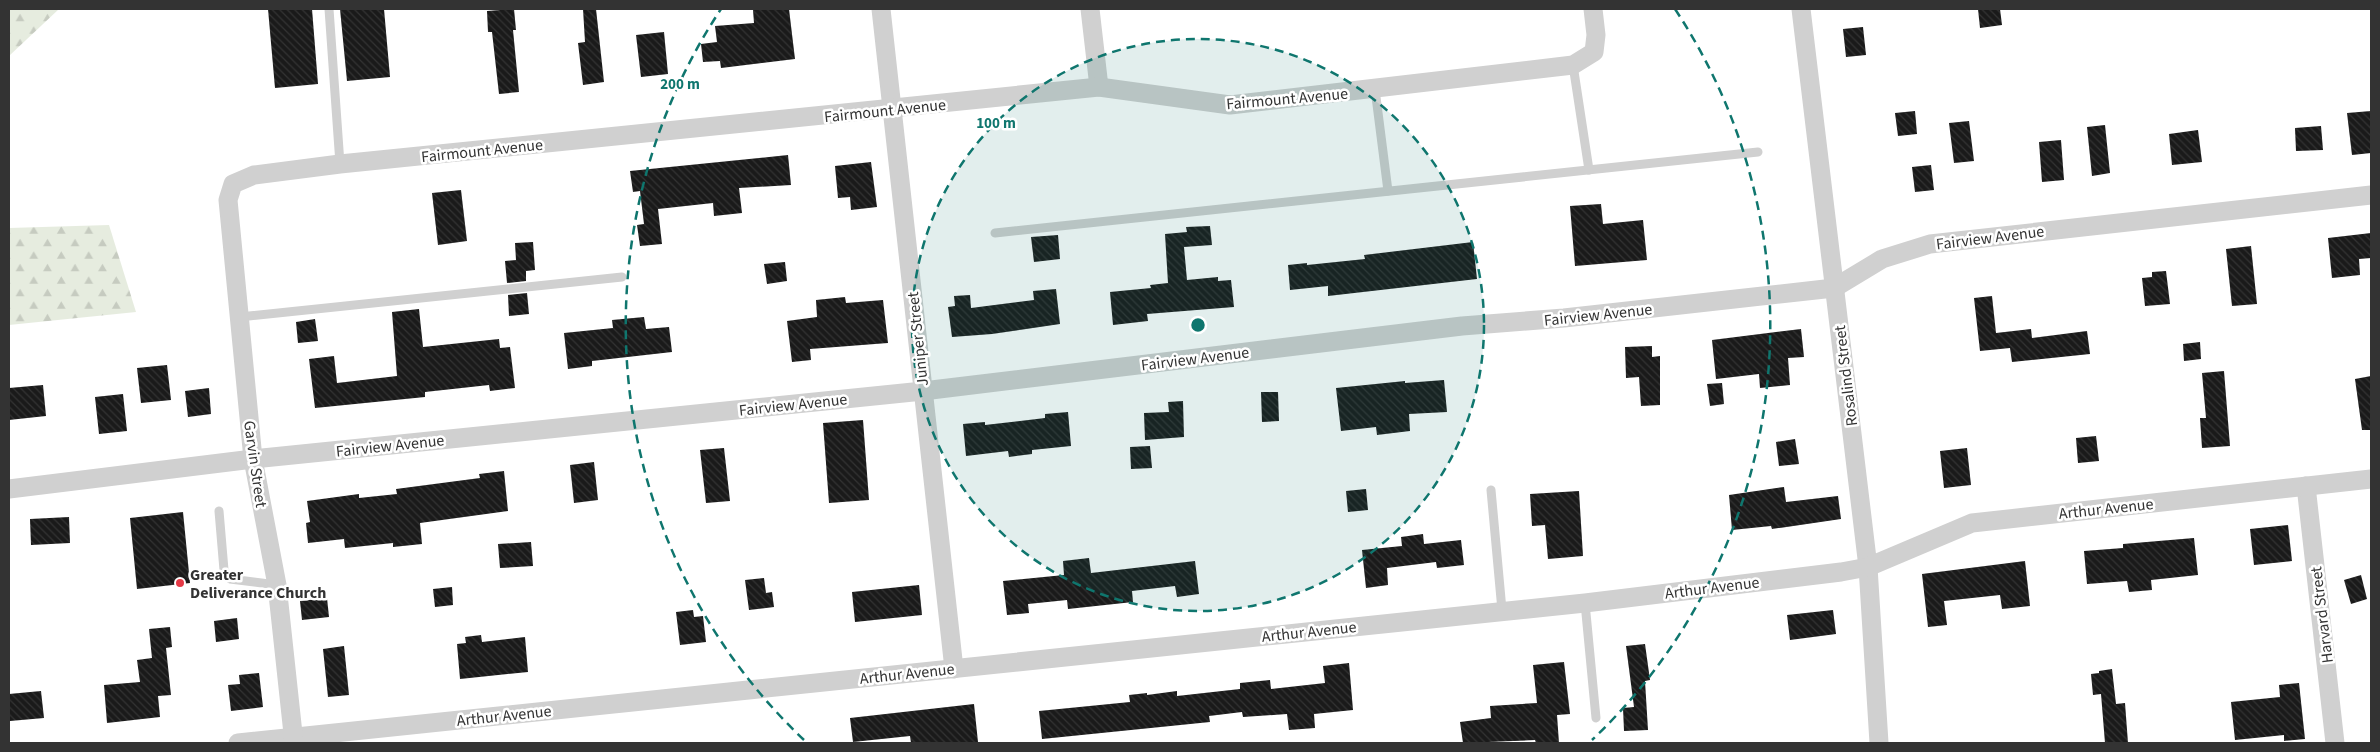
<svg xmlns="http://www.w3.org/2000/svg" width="2380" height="752" font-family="'Source Sans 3',sans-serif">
<defs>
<pattern id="forest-firs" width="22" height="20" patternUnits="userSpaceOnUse" patternTransform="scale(1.25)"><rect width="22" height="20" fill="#e6ecdf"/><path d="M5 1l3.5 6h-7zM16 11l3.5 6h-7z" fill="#c6cbc0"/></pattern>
<pattern id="building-back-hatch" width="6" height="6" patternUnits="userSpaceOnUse" patternTransform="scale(1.25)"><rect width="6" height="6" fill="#1a1a1a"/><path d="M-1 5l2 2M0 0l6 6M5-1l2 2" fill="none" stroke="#333"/></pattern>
</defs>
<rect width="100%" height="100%" fill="#fff"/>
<g fill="url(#forest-firs)">
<path d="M 9,9 L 59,9 L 9,56 Z"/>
<path d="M 109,225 L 136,312 L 9,325 L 9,228 Z"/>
</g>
<g fill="url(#building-back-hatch)">
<path d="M 268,9 L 312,9 L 318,84 L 275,88 Z"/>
<path d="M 340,9 L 384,9 L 390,77 L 347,81 Z"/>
<path d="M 514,9 L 516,30 L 513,30 L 519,92 L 499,94 L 492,32 L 488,32 L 487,11 Z"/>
<path d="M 583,9 L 596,9 L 604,82 L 583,85 L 578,43 L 585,42 Z"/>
<path d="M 766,9 L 789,9 L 795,59 L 721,68 L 720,61 L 703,62 L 701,44 L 717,42 L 715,26 L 754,23 L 753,10 Z"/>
<path d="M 1978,9 L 2000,9 L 2002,25 L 1980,28 Z"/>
<path d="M 1863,27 L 1866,55 L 1846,57 L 1843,29 Z"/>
<path d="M 664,32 L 668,74 L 641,77 L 636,35 Z"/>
<path d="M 1915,111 L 1917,134 L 1898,136 L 1895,113 Z"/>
<path d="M 2371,111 L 2371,153 L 2352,155 L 2347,113 Z"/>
<path d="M 1969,121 L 1974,161 L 1954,163 L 1949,123 Z"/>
<path d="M 2105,125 L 2110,173 L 2092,176 L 2087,127 Z"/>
<path d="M 2321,126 L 2323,150 L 2296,151 L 2295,128 Z"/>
<path d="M 2198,130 L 2202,162 L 2172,165 L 2169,134 Z"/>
<path d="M 2061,140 L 2064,180 L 2042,182 L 2039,142 Z"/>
<path d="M 788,155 L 791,185 L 739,188 L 742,213 L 714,216 L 713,203 L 658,209 L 662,244 L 640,246 L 637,225 L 644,224 L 640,191 L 633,192 L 630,171 Z"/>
<path d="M 871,162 L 877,207 L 851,210 L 850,197 L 838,198 L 835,166 Z"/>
<path d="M 1931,165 L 1934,190 L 1915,192 L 1912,167 Z"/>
<path d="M 461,190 L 467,241 L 438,245 L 432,193 Z"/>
<path d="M 1601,204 L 1603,224 L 1643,220 L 1647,260 L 1575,266 L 1570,206 Z"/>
<path d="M 1210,226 L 1212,245 L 1184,247 L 1187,280 L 1218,277 L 1218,281 L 1231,280 L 1234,307 L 1147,314 L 1148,321 L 1113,325 L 1110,292 L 1151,288 L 1150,285 L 1168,283 L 1165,234 L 1187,232 L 1186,227 Z"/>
<path d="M 2371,233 L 2371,258 L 2359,259 L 2360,275 L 2332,278 L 2328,238 Z"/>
<path d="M 1058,235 L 1060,259 L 1034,262 L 1031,237 Z"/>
<path d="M 533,242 L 535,270 L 526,271 L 526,281 L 507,283 L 505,261 L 516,260 L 515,243 Z"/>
<path d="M 1473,242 L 1477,279 L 1328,296 L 1328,286 L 1290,290 L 1288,265 L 1307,263 L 1307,265 L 1365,259 L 1364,255 Z"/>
<path d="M 2251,246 L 2257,304 L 2232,306 L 2226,249 Z"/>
<path d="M 785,262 L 787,281 L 767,284 L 764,264 Z"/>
<path d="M 2166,271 L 2170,304 L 2145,306 L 2142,278 L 2152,277 L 2152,272 Z"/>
<path d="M 1056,289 L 1060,324 L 992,334 L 952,337 L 948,307 L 955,306 L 954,296 L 970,295 L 971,308 L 1034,300 L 1033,291 Z"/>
<path d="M 527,293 L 529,314 L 509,316 L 508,295 Z"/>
<path d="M 1992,296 L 1996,333 L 2031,329 L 2032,338 L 2087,331 L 2090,354 L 2012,362 L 2010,348 L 1980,351 L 1974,298 Z"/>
<path d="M 845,297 L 846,303 L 883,300 L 888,343 L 810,349 L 811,360 L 792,362 L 787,321 L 817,317 L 816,300 Z"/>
<path d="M 419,309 L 423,347 L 499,339 L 500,348 L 510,347 L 515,388 L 490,391 L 489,385 L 425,392 L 425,397 L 315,408 L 309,359 L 334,356 L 337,383 L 397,376 L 392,312 Z"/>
<path d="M 644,317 L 646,329 L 669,327 L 672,352 L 592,361 L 592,366 L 568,369 L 564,333 L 613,328 L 612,320 Z"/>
<path d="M 315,319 L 318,341 L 298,343 L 296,322 Z"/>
<path d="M 1801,329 L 1804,357 L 1788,358 L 1790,385 L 1760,388 L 1759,374 L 1716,379 L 1712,340 Z"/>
<path d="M 2200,342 L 2201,359 L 2184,361 L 2183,344 Z"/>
<path d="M 1652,346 L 1652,357 L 1660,356 L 1660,405 L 1641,406 L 1639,377 L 1626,378 L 1625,347 Z"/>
<path d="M 167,365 L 171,400 L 141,403 L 137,368 Z"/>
<path d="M 2224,371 L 2230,446 L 2202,448 L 2200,418 L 2206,418 L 2202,373 Z"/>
<path d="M 2371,376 L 2371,430 L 2362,430 L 2355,379 Z"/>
<path d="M 1444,380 L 1447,412 L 1409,414 L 1410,431 L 1377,435 L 1376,427 L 1341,431 L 1336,388 L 1405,381 L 1405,383 Z"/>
<path d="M 1722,383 L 1724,404 L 1710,406 L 1707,384 Z"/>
<path d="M 43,385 L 46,416 L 9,420 L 9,388 Z"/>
<path d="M 209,388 L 211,414 L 188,417 L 185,391 Z"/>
<path d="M 1261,392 L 1278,392 L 1279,421 L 1262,422 Z"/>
<path d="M 123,394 L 127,431 L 99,434 L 95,397 Z"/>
<path d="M 1183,401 L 1184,437 L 1145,440 L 1144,413 L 1169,412 L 1168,402 Z"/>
<path d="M 1068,412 L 1071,446 L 1032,450 L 1032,454 L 1009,457 L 1008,451 L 966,456 L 963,424 L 985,422 L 985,425 L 1045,418 L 1045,414 Z"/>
<path d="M 863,420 L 869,500 L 829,503 L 823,423 Z"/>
<path d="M 2096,436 L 2099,461 L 2078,463 L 2076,438 Z"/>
<path d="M 1795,439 L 1799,464 L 1779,466 L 1776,442 Z"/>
<path d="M 1150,446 L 1152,468 L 1131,469 L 1130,447 Z"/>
<path d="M 724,448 L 730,501 L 706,503 L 700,450 Z"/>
<path d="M 1967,448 L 1971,485 L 1944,488 L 1940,451 Z"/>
<path d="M 594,462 L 598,500 L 574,503 L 570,465 Z"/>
<path d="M 504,471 L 508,511 L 420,523 L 422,544 L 393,547 L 393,543 L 345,548 L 344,539 L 308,543 L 306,523 L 310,522 L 307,501 L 359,494 L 359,498 L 397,494 L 396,489 L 480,478 L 479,474 Z"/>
<path d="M 1784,487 L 1786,502 L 1838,496 L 1841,519 L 1772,529 L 1771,526 L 1732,530 L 1729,495 Z"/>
<path d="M 1366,489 L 1368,510 L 1348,512 L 1346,491 Z"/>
<path d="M 1579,491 L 1583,556 L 1548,559 L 1545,525 L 1532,526 L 1530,494 Z"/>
<path d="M 183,512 L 190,583 L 137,589 L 130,518 Z"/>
<path d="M 69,517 L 70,543 L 31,545 L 30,519 Z"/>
<path d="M 2288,525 L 2292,561 L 2254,565 L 2250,529 Z"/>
<path d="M 1423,534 L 1424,544 L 1461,540 L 1464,565 L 1437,568 L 1436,562 L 1387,568 L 1388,585 L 1366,588 L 1362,550 L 1402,546 L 1401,537 Z"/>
<path d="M 2194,538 L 2198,575 L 2151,580 L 2152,590 L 2129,592 L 2127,581 L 2087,584 L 2084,551 L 2123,548 L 2123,544 Z"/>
<path d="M 531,542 L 533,566 L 500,568 L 498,544 Z"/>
<path d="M 1089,558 L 1091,573 L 1195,561 L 1199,594 L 1177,597 L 1175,586 L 1132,591 L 1133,602 L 1068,609 L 1067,600 L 1028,604 L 1029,613 L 1007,615 L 1003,581 L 1064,575 L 1063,561 Z"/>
<path d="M 2025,561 L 2030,606 L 2002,609 L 2000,595 L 1944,601 L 1947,625 L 1928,627 L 1922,574 Z"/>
<path d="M 2361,575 L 2367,599 L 2351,604 L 2344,580 Z"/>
<path d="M 764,578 L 766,593 L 772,592 L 774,607 L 749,610 L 745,580 Z"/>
<path d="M 919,585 L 922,615 L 855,622 L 852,592 Z"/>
<path d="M 452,587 L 453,605 L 435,607 L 433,589 Z"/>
<path d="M 327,598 L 329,617 L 302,620 L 300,601 Z"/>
<path d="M 693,610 L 694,617 L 703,616 L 706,642 L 680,645 L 676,612 Z"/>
<path d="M 1833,610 L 1836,634 L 1790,640 L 1787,615 Z"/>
<path d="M 237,618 L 239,639 L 216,642 L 214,621 Z"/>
<path d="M 170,627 L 172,647 L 166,648 L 171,695 L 158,696 L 160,717 L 107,723 L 104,685 L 140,682 L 137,660 L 152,658 L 149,629 Z"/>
<path d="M 481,635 L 482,642 L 525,637 L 528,672 L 460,679 L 457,644 L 466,643 L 465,637 Z"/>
<path d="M 1645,644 L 1650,680 L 1645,681 L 1648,730 L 1624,731 L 1623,708 L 1634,707 L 1626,646 Z"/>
<path d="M 344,646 L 349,695 L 328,697 L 323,649 Z"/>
<path d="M 1564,662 L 1570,714 L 1557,715 L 1559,743 L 1536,743 L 1535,740 L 1463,743 L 1460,722 L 1491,718 L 1490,706 L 1537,703 L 1533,665 Z"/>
<path d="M 1349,663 L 1353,710 L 1314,714 L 1315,728 L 1289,730 L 1287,714 L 1243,717 L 1242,712 L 1209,716 L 1210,722 L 1042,739 L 1039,711 L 1130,702 L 1129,695 L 1147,693 L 1147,695 L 1177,691 L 1177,696 L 1240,689 L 1240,683 L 1270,680 L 1271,689 L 1325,683 L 1323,666 Z"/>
<path d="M 2112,669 L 2116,704 L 2125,703 L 2128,743 L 2105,743 L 2101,694 L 2093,695 L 2091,674 L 2099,673 L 2099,671 Z"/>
<path d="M 259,673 L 263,707 L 231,711 L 228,685 L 240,684 L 239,675 Z"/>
<path d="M 2299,683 L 2305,739 L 2284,741 L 2284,735 L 2235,740 L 2231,702 L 2280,697 L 2279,685 Z"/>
<path d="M 41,691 L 44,718 L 10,721 L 9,694 Z"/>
<path d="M 974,704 L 978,742 L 911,743 L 910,736 L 853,742 L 850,718 Z"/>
</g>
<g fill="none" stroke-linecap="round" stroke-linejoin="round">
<g stroke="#d0d0d0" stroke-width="9">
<path d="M 329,9 L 340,164"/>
<path d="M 1573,65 L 1589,170"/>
<path d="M 1375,89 L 1388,191"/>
<path d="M 995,233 L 1758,152"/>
<path d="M 239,317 L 622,277"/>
<path d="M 1491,490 L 1502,610"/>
<path d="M 219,511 L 224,570 L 230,579 L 277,585"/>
<path d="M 1585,603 L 1596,718"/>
</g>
<g stroke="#d0d0d0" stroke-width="19">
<path d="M 881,9 L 954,669"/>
<path d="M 1090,9 L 1099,87"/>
<path d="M 1801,9 L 1868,567 L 1879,743"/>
<path d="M 2306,486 L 2335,743"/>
<path d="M 9,489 L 253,459 L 923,391 L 1462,326 L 1564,318 L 1834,288 L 1882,259 L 1930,244 L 2371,195"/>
<path d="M 238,743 L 1585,603 L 1841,572 L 1868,567 L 1972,523 L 2371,479"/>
<path d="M 294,743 L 277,585 L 253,459 L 228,200 L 233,184 L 254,175 L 340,164 L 1099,87 L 1230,105 L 1573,65 L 1594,52 L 1596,35 L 1593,9"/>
</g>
</g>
<circle cx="1198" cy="325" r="286" fill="#0f766e" fill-opacity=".12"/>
<g fill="none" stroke="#0f766e" stroke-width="2.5" stroke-dasharray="9 6">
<circle cx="1198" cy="325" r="286"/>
<path d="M804 740A572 572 0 0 1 721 9M1675 9A572 572 0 0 1 1592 740"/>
</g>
<circle fill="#e63946" stroke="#fff" stroke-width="2" cx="180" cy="583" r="5"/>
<g text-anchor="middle" stroke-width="5" stroke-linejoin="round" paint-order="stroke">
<g font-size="16" fill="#333" stroke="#fff">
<text transform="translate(1287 98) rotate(-5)" y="6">Fairmount Avenue</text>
<text transform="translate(885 110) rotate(-6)" y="6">Fairmount Avenue</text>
<text transform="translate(482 150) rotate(-6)" y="6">Fairmount Avenue</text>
<text transform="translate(1990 237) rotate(-7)" y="6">Fairview Avenue</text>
<text transform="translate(1598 314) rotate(-6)" y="6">Fairview Avenue</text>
<text transform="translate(917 339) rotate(-96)" y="6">Juniper Street</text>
<text transform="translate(1195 358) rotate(-7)" y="6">Fairview Avenue</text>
<text transform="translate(1845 376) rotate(-97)" y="6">Rosalind Street</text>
<text transform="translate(793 404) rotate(-6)" y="6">Fairview Avenue</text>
<text transform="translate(390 445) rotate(-6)" y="6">Fairview Avenue</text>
<text transform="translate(256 464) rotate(82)" y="6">Garvin Street</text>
<text transform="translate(2106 508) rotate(-6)" y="6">Arthur Avenue</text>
<text transform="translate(1712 587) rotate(-7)" y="6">Arthur Avenue</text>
<text transform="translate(2321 615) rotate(-97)" y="6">Harvard Street</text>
<text transform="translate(1309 631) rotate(-6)" y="6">Arthur Avenue</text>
<text transform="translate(907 673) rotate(-6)" y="6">Arthur Avenue</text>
<text transform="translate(504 715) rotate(-6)" y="6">Arthur Avenue</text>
</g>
<g font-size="16" font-weight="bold" fill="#333" stroke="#fff" text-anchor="start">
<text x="190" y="580">Greater<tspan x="190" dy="18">Deliverance Church</tspan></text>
</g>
</g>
<circle cx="1198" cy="325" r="8" fill="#0f766e" stroke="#fff" stroke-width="2.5"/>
<g font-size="15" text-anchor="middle" font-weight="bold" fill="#0f766e" stroke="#fff" stroke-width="5" stroke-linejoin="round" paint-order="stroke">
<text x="680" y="89">200 m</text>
<text x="996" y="128">100 m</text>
</g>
<rect width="2380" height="752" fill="none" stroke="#333333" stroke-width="20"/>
</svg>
